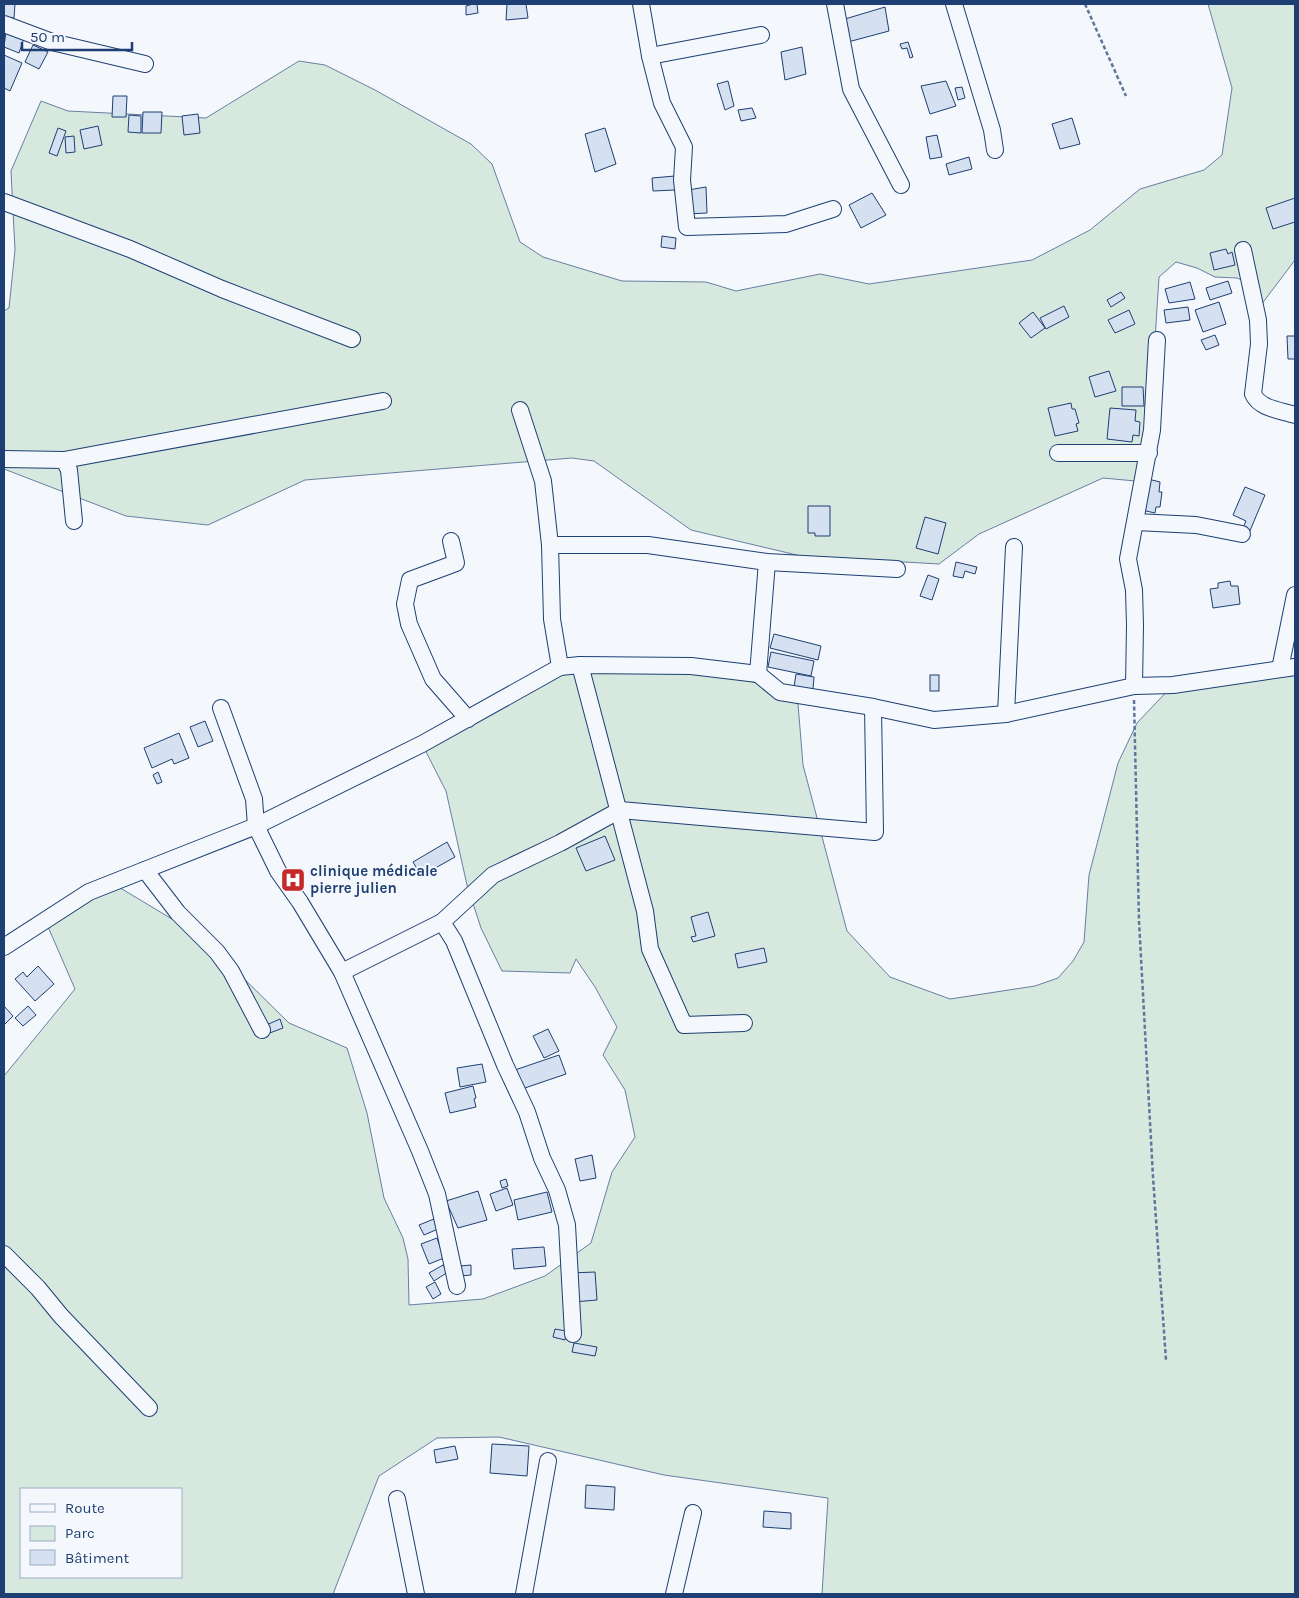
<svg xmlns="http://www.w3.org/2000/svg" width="1299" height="1598" font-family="Karla,sans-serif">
<rect width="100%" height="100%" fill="#f4f7fb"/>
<g fill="#d7e8df" stroke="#687fa3" fill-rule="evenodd">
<path d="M 1208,4 L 1295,4 L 1295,260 L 1261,305 L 1256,286 L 1237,278 L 1215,277 L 1197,268 L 1176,262 L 1159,277 L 1146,482 L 1103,478 L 979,534 L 939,564 L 801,556 L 691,530 L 594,461 L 572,458 L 305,480 L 208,525 L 126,516 L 4,469 L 4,311 L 9,308 L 15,250 L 11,171 L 41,101 L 68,111 L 206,118 L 299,61 L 325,65 L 375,90 L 471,144 L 492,164 L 520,242 L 543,257 L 622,281 L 706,282 L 736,291 L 820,274 L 869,284 L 1032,260 L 1090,230 L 1140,189 L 1204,170 L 1222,155 L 1232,88 Z"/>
<path d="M 679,665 L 757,683 L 798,704 L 803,765 L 847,931 L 890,977 L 950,999 L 1035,986 L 1058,978 L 1073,961 L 1084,942 L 1089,875 L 1118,763 L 1137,723 L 1173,685 L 1295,667 L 1295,1594 L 822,1594 L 828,1498 L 664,1475 L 499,1437 L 437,1438 L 379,1476 L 333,1594 L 4,1594 L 4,1076 L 75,989 L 42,913 L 107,880 L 177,922 L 221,956 L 289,1023 L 347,1048 L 367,1113 L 384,1198 L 403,1238 L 408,1259 L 409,1305 L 483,1299 L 545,1276 L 591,1243 L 612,1172 L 635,1137 L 625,1090 L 603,1055 L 617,1027 L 595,987 L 576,959 L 570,973 L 502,971 L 481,928 L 467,885 L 446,791 L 422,744 L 533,677 ZM 21,1489 L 181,1489 L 181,1577 L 21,1577 Z"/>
</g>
<g fill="#d5e0f0" stroke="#1d3f73">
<path d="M 4,4 L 15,4 L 14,18 L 4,17 Z"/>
<path d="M 473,4 L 477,4 L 478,13 L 466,15 L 466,6 Z"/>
<path d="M 507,4 L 526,4 L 528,18 L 506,20 Z"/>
<path d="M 885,7 L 889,31 L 848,42 L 845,19 Z"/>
<path d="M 6,31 L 24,38 L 19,53 L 4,47 Z"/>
<path d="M 908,42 L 913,57 L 910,58 L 907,48 L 902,49 L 900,44 Z"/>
<path d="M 33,45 L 48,52 L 39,69 L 25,62 Z"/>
<path d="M 802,47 L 806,74 L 785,80 L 781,52 Z"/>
<path d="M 4,55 L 22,63 L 10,91 L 4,88 Z"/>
<path d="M 728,81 L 734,106 L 725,110 L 717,84 Z"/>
<path d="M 946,81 L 956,106 L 930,114 L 921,86 Z"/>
<path d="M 962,87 L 965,98 L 958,100 L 955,88 Z"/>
<path d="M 113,96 L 127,96 L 126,117 L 112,117 Z"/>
<path d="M 752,108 L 756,118 L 741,121 L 738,110 Z"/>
<path d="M 143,112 L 162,112 L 161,133 L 142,133 Z"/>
<path d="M 198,114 L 200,133 L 184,135 L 182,116 Z"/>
<path d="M 129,115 L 141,116 L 141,133 L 128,132 Z"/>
<path d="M 1072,118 L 1080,144 L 1060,149 L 1052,124 Z"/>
<path d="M 98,126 L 102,145 L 84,149 L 80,130 Z"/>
<path d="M 58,128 L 66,131 L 57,156 L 49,153 Z"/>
<path d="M 605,128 L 616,164 L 595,172 L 585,134 Z"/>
<path d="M 937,135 L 942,157 L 930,159 L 926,137 Z"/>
<path d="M 74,136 L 75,152 L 66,153 L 65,137 Z"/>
<path d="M 969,157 L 972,169 L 949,175 L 946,164 Z"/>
<path d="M 675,176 L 675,190 L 653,191 L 652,178 Z"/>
<path d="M 706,187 L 707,213 L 687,214 L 688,190 Z"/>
<path d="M 872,193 L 886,215 L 861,228 L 849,205 Z"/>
<path d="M 1295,198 L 1295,222 L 1273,229 L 1266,208 Z"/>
<path d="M 662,236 L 676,238 L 675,249 L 661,247 Z"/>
<path d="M 1226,249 L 1228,254 L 1232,252 L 1235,265 L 1214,270 L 1210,253 Z"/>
<path d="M 1228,281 L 1232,293 L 1210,300 L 1206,288 Z"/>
<path d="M 1190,282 L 1195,299 L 1169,303 L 1165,289 Z"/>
<path d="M 1121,292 L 1125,298 L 1111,307 L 1107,300 Z"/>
<path d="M 1219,302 L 1226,324 L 1203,332 L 1195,310 Z"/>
<path d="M 1064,306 L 1069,317 L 1046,329 L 1040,318 Z"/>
<path d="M 1188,307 L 1190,320 L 1166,323 L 1164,310 Z"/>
<path d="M 1129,310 L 1135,324 L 1115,333 L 1108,320 Z"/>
<path d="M 1033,312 L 1045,328 L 1031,338 L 1019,323 Z"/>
<path d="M 1215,335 L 1219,345 L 1206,350 L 1201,340 Z"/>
<path d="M 1287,336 L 1295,336 L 1295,359 L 1288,359 Z"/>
<path d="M 1109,371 L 1116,391 L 1095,397 L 1089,377 Z"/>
<path d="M 1122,387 L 1143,387 L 1144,406 L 1122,406 Z"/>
<path d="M 1071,403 L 1072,409 L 1075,409 L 1079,423 L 1076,424 L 1078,431 L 1055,436 L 1048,408 Z"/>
<path d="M 1110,408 L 1136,410 L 1135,421 L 1140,422 L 1139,436 L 1133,435 L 1132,442 L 1107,439 Z"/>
<path d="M 1148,479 L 1160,482 L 1159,492 L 1162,492 L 1160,507 L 1156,507 L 1155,513 L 1142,510 Z"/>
<path d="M 1245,487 L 1265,495 L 1249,533 L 1242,530 L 1246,521 L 1233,515 Z"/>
<path d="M 808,506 L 830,506 L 830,536 L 815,536 L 815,533 L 808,533 Z"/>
<path d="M 925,517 L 946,523 L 938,554 L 916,548 Z"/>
<path d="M 956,562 L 977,567 L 975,574 L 965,571 L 963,578 L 953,576 Z"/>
<path d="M 928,575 L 939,579 L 932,600 L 920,596 Z"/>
<path d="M 1230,581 L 1231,586 L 1238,586 L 1240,604 L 1213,608 L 1210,589 L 1218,588 L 1218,583 Z"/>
<path d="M 774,634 L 821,646 L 818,660 L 770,648 Z"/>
<path d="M 771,652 L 814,661 L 811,676 L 768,667 Z"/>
<path d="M 796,674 L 814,677 L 813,689 L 794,687 Z"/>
<rect x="930" y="675" width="9" height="16"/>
<path d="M 205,721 L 213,741 L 198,747 L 190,727 Z"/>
<path d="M 179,733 L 189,758 L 174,764 L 172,759 L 152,768 L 144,748 Z"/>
<path d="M 158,772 L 162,782 L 157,784 L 153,775 Z"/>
<path d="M 605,836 L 615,860 L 586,871 L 576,848 Z"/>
<path d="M 447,842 L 455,857 L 421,876 L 413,862 Z"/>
<path d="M 708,912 L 715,936 L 693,942 L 691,937 L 696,936 L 691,917 Z"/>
<path d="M 764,948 L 767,962 L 738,968 L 735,954 Z"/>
<path d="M 38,966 L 54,984 L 35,1001 L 15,979 L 23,972 L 27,977 Z"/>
<path d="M 4,1006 L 13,1016 L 4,1025 Z"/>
<path d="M 28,1006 L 36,1015 L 23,1026 L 15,1018 Z"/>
<path d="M 280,1019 L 283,1028 L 267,1034 L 264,1026 Z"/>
<path d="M 548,1029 L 559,1051 L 544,1058 L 533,1036 Z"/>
<path d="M 559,1055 L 566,1074 L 519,1090 L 512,1071 Z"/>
<path d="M 482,1064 L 486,1082 L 460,1087 L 457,1068 Z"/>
<path d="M 473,1086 L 476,1098 L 474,1099 L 476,1107 L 450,1113 L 445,1093 Z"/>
<path d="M 592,1155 L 596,1178 L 580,1181 L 575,1159 Z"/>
<path d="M 506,1179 L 508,1186 L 502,1188 L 500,1181 Z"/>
<path d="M 507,1188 L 513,1205 L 496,1211 L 490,1194 Z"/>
<path d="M 478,1191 L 487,1220 L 458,1228 L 446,1201 Z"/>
<path d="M 547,1192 L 552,1212 L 518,1220 L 514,1200 Z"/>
<path d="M 434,1219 L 438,1229 L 424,1235 L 419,1225 Z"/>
<path d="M 437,1238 L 444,1258 L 429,1264 L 421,1244 Z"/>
<path d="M 544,1247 L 546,1266 L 514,1269 L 512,1249 Z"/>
<path d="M 443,1265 L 448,1272 L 434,1281 L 429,1273 Z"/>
<path d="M 471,1265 L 471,1275 L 460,1276 L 460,1266 Z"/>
<path d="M 595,1272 L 597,1300 L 573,1302 L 571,1273 Z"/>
<path d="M 435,1282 L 441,1294 L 433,1299 L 426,1287 Z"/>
<path d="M 555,1329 L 566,1331 L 565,1340 L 553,1337 Z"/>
<path d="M 574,1343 L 597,1347 L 595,1356 L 572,1352 Z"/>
<path d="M 492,1444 L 529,1446 L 527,1476 L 490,1473 Z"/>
<path d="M 455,1446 L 458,1459 L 436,1463 L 434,1450 Z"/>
<path d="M 586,1485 L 615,1487 L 614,1510 L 585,1508 Z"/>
<path d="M 764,1511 L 791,1513 L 791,1529 L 763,1527 Z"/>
</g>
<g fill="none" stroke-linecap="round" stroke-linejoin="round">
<defs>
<g id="minor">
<path d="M 641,4 L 650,56 L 662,103 L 684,147 L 682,180 L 687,227 L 786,224 L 833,209"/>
<path d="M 835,4 L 851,89 L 901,185"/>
<path d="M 954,4 L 992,130 L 995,150"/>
<path d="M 4,24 L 52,42 L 145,64"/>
<path d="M 650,56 L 761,35"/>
<path d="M 4,202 L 130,249 L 222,289 L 352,339"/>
<path d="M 1243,250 L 1258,320 L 1259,344 L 1253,394 C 1260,409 1280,410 1295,415"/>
<path d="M 520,410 L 543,481 L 550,545 L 552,619 L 560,667"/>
<path d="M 1058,453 L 1149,453"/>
<path d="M 4,459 L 64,460 L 69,470 L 74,521"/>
<path d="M 64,460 L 383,401"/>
<path d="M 1136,522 L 1196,525 L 1242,534"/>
<path d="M 451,541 L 456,563 L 410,580 L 405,604 L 409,624 L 433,679 L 468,719"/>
<path d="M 550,545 L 648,545 L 767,562 L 897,569"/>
<path d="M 580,665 L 645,911 L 650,949 L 684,1025 L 744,1023"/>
<path d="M 1280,669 L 1295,595"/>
<path d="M 758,674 L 767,562"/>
<path d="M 1134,686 L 1135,625 L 1134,590 L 1128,559 L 1152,430 L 1157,340"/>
<path d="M 221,708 L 254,799 L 256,826 L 278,871 L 300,902 L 342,972 L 420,1151 L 437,1194 L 457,1286"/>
<path d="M 1006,714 L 1014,547"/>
<path d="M 145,870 L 178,913 L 217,952 L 231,971 L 262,1030"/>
<path d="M 442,922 L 493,875 L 560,843 L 620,810 L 875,832 L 873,707"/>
<path d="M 4,947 L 89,892 L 256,826 L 422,744 L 560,667 L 580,665 L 691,666 L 758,674 L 780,692 L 873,707 L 934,720 L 1006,714 L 1134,686 L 1173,685 L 1295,667"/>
<path d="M 342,972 L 442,922 L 454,941 L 505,1065 L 527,1112 L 542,1158 L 557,1190 L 567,1225 L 573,1334"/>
<path d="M 4,1254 L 38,1288 L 61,1316 L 149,1408"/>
<path d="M 397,1499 L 416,1594"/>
<path d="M 524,1594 L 548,1461"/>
<path d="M 674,1594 L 693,1513"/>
</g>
</defs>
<use href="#minor" stroke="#1d3f73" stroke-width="18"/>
<g stroke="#5e769c" stroke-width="2.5" stroke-dasharray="4 2.5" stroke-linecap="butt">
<path d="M 1085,4 L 1126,96"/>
<path d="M 1134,700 L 1139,921 L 1153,1177 L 1166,1360"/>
</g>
<use href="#minor" stroke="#f4f7fb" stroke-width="16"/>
</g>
<defs>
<symbol id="hospital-square" viewBox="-11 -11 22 22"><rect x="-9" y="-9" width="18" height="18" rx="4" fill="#c62828" stroke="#f4f7fb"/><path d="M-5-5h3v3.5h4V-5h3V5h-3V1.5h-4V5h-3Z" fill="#fff"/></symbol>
</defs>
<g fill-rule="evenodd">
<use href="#hospital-square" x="279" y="866" width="28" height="28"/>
</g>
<g text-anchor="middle" stroke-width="4" stroke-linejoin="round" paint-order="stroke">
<g font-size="15" font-weight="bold" fill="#1d3f73" stroke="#f4f7fb" text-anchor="start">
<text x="310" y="876">clinique médicale<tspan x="310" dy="17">pierre julien</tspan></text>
</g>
</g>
<rect width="1299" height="1598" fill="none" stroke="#1d3f73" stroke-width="10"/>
<rect x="20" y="1488" width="162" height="90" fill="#f4f7fb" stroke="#9eadc5"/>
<rect x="30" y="1504" width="25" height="8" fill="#f4f7fb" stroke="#9eadc5"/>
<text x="65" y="1513" font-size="15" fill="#1d3f73">Route</text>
<rect x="30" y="1526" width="25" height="15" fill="#d7e8df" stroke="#9eadc5"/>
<text x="65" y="1538" font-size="15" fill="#1d3f73">Parc</text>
<rect x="30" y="1550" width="25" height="15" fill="#d5e0f0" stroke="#9eadc5"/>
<text x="65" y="1563" font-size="15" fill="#1d3f73">Bâtiment</text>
<path d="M22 42v8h110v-8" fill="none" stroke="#1d3f73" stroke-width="2.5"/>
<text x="30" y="42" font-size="15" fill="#1d3f73" stroke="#f4f7fb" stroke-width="4" paint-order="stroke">50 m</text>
</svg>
